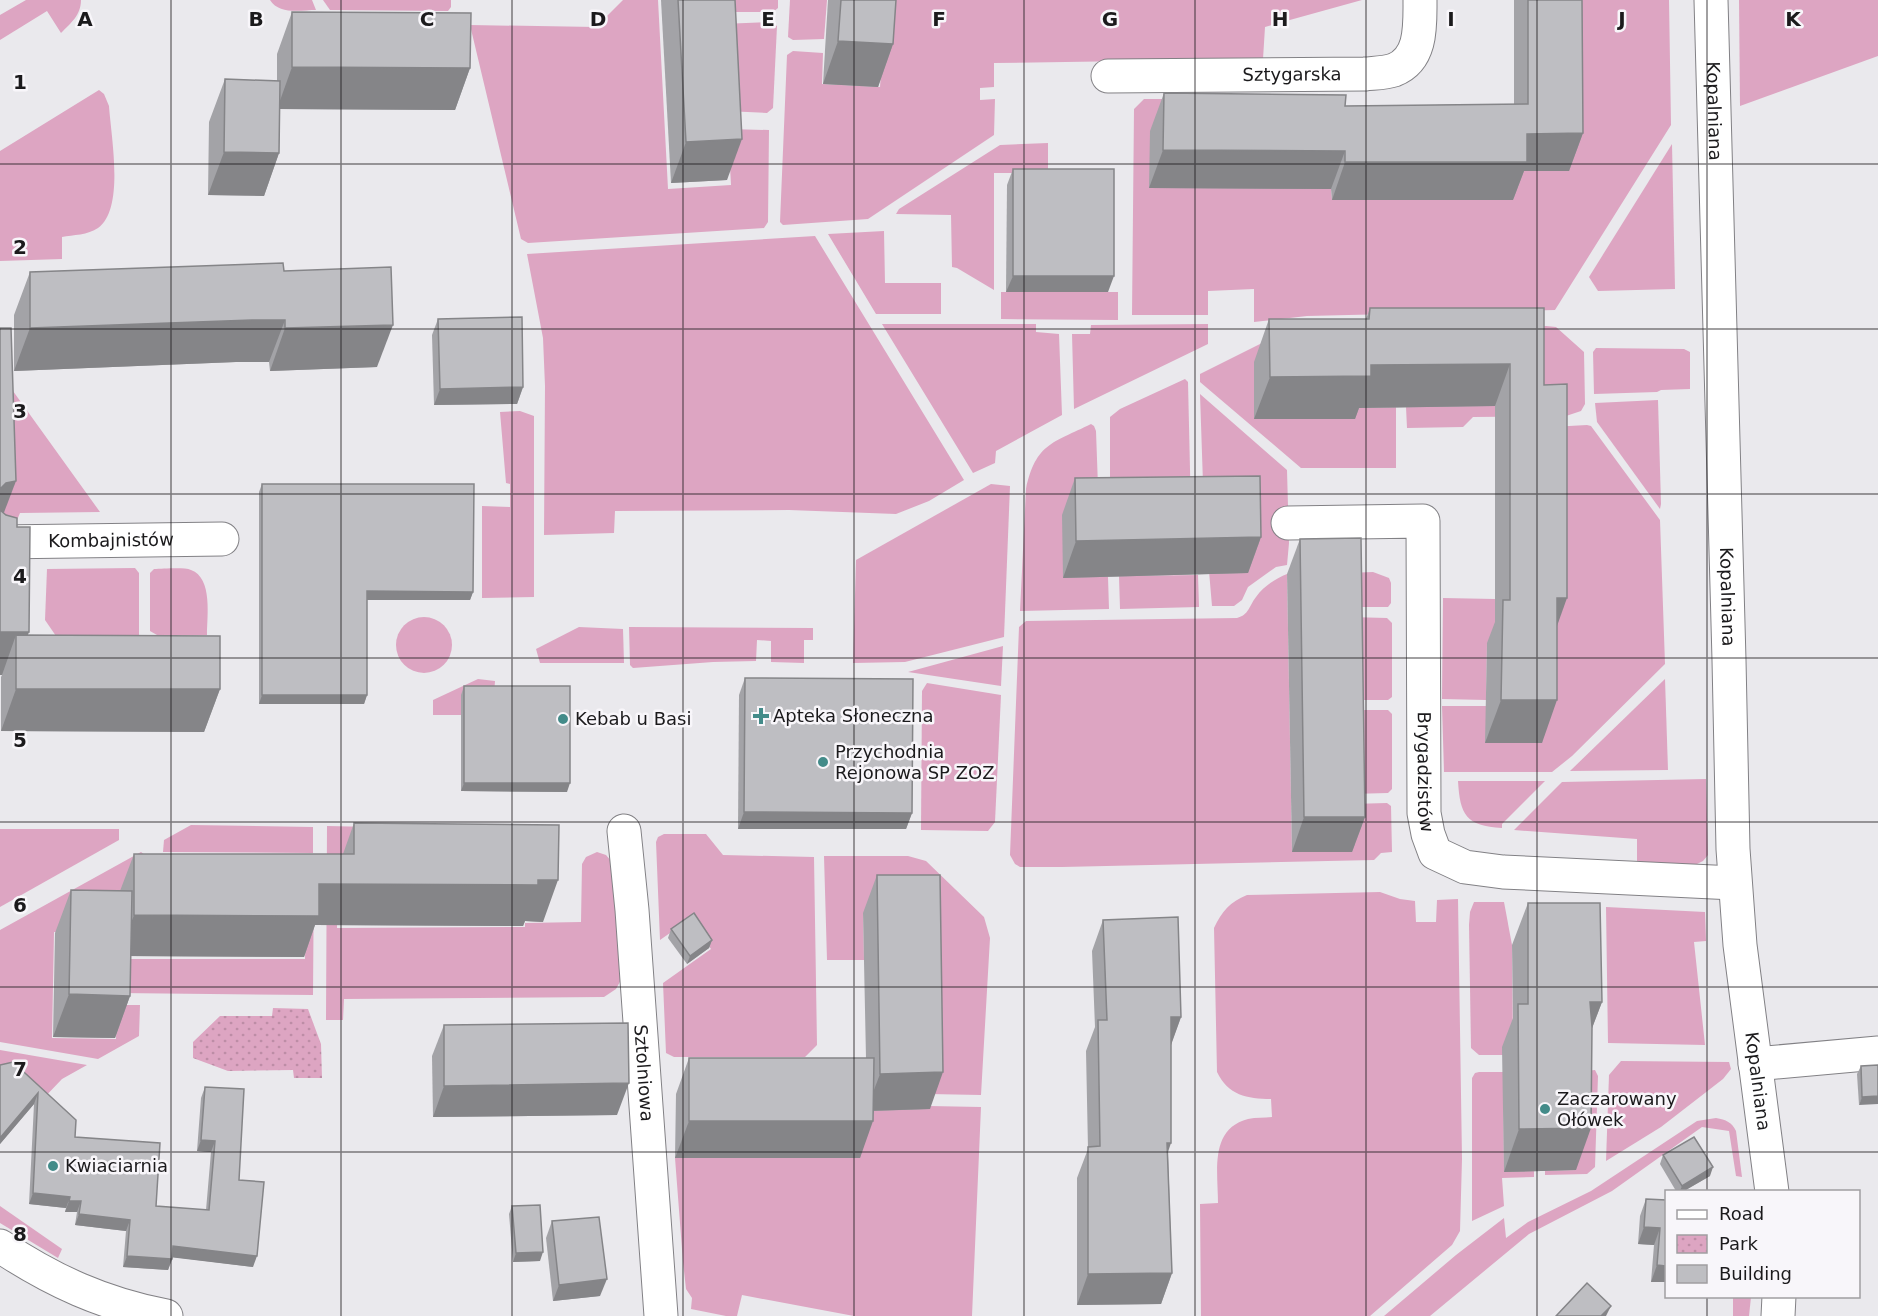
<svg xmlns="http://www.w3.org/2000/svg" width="1878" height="1316" font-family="'DejaVu Sans',sans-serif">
<defs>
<pattern id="park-dots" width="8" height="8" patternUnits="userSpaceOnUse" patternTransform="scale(1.5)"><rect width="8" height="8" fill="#dda5c2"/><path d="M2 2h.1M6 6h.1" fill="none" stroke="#bd8da6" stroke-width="1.8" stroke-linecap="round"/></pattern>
</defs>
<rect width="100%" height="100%" fill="#eae9ed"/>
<g fill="#dda5c2">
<path d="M 26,0 L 81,0 C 81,15 71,23 61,33 L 47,11 L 0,40 L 0,15 Z"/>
<path d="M 270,0 L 312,0 L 316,10 C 301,10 279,15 270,0 Z"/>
<path d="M 323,0 L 451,0 L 451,7 L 448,11 L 330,10 Z"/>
<path d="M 623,0 L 658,0 L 668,189 L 731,185 L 728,129 L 769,130 L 768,222 L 764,228 L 528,243 L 521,239 L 470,25 L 596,27 Z"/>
<path d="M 720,0 L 778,0 L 778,8 L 773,12 L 720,12 Z"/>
<path d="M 790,0 L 827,0 L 824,39 L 793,40 L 788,37 Z"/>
<path d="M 886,0 L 1362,0 L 1265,27 L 1263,59 L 994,63 L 994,87 L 980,88 L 980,100 L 995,99 L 994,135 L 868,219 L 783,225 L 780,222 L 787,55 L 793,51 L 823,53 L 822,84 L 880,87 Z"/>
<path d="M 1568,0 L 1669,0 L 1671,125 L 1555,310 L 1307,316 L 1254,322 L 1254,289 L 1208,291 L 1208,315 L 1132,315 L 1134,109 L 1144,99 L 1187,99 L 1331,189 L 1332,200 L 1513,200 Z"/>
<path d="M 1739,0 L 1878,0 L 1878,56 L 1740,106 Z"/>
<path d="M 770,22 L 777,26 L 773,108 L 767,113 L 725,111 L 722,24 Z"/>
<path d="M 99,90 L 104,94 L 109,106 C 111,136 125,209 98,228 C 88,235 73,235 62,237 L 62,259 L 0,261 L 0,151 Z"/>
<path d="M 1048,143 L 1048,173 L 994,173 L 994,290 L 957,268 L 952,267 L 951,215 L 896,214 L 899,209 L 1000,145 Z"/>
<path d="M 1672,144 L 1675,289 L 1598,291 L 1589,277 Z"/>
<path d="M 884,231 L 885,283 L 941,283 L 941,314 L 876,314 L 828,234 Z"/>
<path d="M 815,236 L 964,480 L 929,501 L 896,514 L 789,510 L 615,511 L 614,533 L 544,535 L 545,386 L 543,338 L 527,254 Z"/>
<path d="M 1001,292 L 1118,292 L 1118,320 L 1001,319 Z"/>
<path d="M 882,324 L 1036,324 L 1036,332 L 1059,334 L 1062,415 L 996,451 L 995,463 L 973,473 Z"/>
<path d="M 1208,324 L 1208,344 L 1074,409 L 1072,334 L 1090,334 L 1091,325 Z"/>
<path d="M 1546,326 L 1556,327 L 1584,352 L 1585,404 L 1581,411 L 1566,416 L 1473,417 L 1463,427 L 1407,428 L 1406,407 L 1473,329 Z"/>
<path d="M 1284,332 L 1254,419 L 1355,419 L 1356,408 L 1396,407 L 1396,468 L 1301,468 L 1200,382 L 1200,374 Z"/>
<path d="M 1596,348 L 1684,349 L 1690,352 L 1690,389 L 1661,390 L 1657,392 L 1594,394 L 1593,352 Z"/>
<path d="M 0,373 L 100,512 L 20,513 L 17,520 L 2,519 Z"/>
<path d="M 1185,379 L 1188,382 L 1191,513 L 1110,514 L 1110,417 L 1120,409 Z"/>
<path d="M 1200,394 L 1287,470 L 1289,543 L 1287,565 L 1276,567 L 1248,587 L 1242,600 L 1234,606 L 1212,606 L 1204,513 Z"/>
<path d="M 1658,400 L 1661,504 L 1660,509 L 1597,422 L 1595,403 Z"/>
<path d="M 520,411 L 534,416 L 534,597 L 482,598 L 482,506 L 510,507 L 510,484 L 506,483 L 500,412 Z"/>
<path d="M 1091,424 L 1094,426 L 1096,431 L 1099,514 L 1063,577 L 1108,577 L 1109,609 L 1020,611 L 1026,489 C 1036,443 1053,443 1091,424 Z"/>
<path d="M 1587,425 L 1591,426 L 1660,520 L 1665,664 L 1572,756 L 1552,772 L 1444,772 L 1442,706 L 1486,706 L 1551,427 Z"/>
<path d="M 991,484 L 1010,486 L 1004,637 L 905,662 L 853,663 L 856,560 Z"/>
<path d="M 135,568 L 139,573 L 139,636 L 56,636 L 45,620 L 47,569 Z"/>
<path d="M 154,569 C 163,569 184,567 191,570 C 213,578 207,617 207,635 L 157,635 L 150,631 L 150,573 Z"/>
<path d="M 1373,572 L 1389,578 L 1391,583 L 1391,603 L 1388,607 L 1349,607 L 1348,573 Z"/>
<path d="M 1287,574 L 1292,852 L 1352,852 L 1351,804 L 1387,803 L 1391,806 L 1392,852 L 1381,853 L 1374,860 L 1062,867 L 1020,867 L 1015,864 L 1010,855 L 1019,627 L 1026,621 L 1237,618 C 1249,615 1249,606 1256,597 C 1263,587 1276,578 1287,574 Z"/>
<path d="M 1198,575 L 1199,607 L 1120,609 L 1119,576 Z"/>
<path d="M 1443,598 L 1495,599 L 1495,643 L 1487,643 L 1486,700 L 1442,699 Z"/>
<path d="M 1349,617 L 1387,618 L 1392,623 L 1392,697 L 1388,700 L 1350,700 Z"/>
<circle cx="424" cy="645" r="28"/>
<path d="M 579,627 L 623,629 L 624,663 L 540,663 L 536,649 Z"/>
<path d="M 629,627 L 813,628 L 813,640 L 804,640 L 804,663 L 771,662 L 771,641 L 757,640 L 756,661 L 713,662 L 633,668 L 630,665 Z"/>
<path d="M 1003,646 L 1001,686 L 908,672 Z"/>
<path d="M 478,679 L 495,681 L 494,695 L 461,695 L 461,715 L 433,715 L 433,700 Z"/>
<path d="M 1665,679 L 1668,770 L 1570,771 Z"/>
<path d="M 927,683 L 1001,695 L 995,822 L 988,831 L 921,830 L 922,691 Z"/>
<path d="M 1350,710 L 1388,710 L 1392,714 L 1392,789 L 1388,793 L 1351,794 Z"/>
<path d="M 1706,779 L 1708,855 L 1703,861 L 1695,865 L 1637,862 L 1637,839 L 1514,830 L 1562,782 Z"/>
<path d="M 1458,781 L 1545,781 L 1502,824 L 1502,828 C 1466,826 1460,815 1458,781 Z"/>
<path d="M 191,825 L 313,827 L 313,853 L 163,852 L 164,840 Z"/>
<path d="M 327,826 L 373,827 L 337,863 L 337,928 L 525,927 L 525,923 L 581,922 L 582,864 L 586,857 L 597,852 L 606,855 L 612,862 L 622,978 L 616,989 L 604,997 L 344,999 L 343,1020 L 326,1020 Z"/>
<path d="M 0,829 L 119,829 L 119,840 L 0,907 Z"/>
<path d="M 664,834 L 706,834 L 723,855 L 814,857 L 817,1045 L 805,1057 L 674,1057 L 666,1053 L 663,983 L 711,949 L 690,919 L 660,940 L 656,842 L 658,837 Z"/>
<path d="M 141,852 L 153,861 L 117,932 L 54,932 L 52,1038 L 116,1039 L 117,1005 L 140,1005 L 139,1036 L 98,1059 L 0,1042 L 0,930 Z"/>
<path d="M 824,856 L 908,856 L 926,861 L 984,917 L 990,938 L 981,1095 L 929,1094 L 863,913 L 864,960 L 827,960 Z"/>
<path d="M 314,862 L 313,995 L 118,993 L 118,959 L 305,959 L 306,894 Z"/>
<path d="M 1380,892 L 1400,899 L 1415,901 L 1416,922 L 1436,922 L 1437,900 L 1458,899 L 1462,1159 L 1460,1231 L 1452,1245 L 1370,1316 L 1201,1316 L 1200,1204 L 1218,1203 C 1218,1172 1209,1129 1248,1119 C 1256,1117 1264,1118 1272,1117 L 1271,1099 C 1247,1099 1228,1095 1217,1072 L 1214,928 C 1222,911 1230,902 1247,895 Z"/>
<path d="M 1474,902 L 1504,902 L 1512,945 L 1513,1047 L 1503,1055 L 1479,1055 L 1471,1048 L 1469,925 L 1470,912 Z"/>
<path d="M 1606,907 L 1705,912 L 1706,941 L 1694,942 L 1705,1045 L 1608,1043 Z"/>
<path d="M 0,1050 L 87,1065 L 62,1079 L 40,1102 L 0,1075 Z"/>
<path d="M 1621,1061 L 1729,1062 L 1731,1069 L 1723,1079 L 1661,1127 L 1606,1161 L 1609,1075 Z"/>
<path d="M 1595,1070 L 1598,1076 L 1595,1167 L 1587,1174 L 1545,1175 L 1545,1171 L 1576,1170 L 1576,1072 Z"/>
<path d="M 1479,1072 L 1503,1072 L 1504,1171 L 1534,1171 L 1534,1177 L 1502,1178 L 1504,1206 L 1472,1221 L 1472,1078 L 1475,1073 Z"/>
<path d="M 929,1106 L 981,1107 L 972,1316 L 854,1316 L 742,1295 L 737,1316 L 726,1316 L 691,1309 L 692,1298 L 686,1289 L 683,1262 L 675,1158 L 860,1158 L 860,1111 Z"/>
<path d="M 1716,1118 C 1726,1120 1732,1122 1736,1131 L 1742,1177 L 1736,1176 L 1729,1131 L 1702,1127 L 1612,1191 L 1529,1234 L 1430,1316 L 1384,1316 L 1456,1255 L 1504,1218 L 1506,1238 L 1528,1222 L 1591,1191 L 1697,1121 Z"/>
<path d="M 0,1206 L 62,1249 L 58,1258 L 0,1223 Z"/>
<path d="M 1733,1297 L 1751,1297 L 1749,1316 L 1733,1316 Z"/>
</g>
<path fill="url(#park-dots)" d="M 273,1008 L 308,1009 L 321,1044 L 322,1078 L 294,1078 L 293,1070 L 228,1071 L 193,1058 L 193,1042 L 220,1016 L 272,1016 Z"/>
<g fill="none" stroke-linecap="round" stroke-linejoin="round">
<defs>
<g id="minor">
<path id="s1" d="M 1711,0 L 1729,660 L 1733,849 L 1740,945 L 1772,1192"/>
<path id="s2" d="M 1108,76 L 1365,74 C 1374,73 1385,73 1394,70 C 1422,59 1420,26 1420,0"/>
<path id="s3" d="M 1288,523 L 1423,521 L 1424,813 L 1428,834 L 1435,853 L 1465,867 L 1503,872 L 1734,883"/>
<path id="s4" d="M 0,542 L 222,539"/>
<path id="s5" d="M 624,831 L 632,910 L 661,1316"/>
<path d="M 1755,1064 L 1878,1053"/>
<path d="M 0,1246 C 53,1281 103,1304 166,1316"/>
<path d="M 1778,1316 L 1779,1296"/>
</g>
</defs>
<use href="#minor" stroke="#828185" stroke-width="35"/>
<use href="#minor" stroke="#fff" stroke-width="33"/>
</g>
<g fill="#a3a3a7">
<path d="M 661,0 L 735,0 L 727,180 L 671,183 Z"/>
<path d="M 828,0 L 896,0 L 893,44 L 878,87 L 823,84 Z"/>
<path d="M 1514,0 L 1582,0 L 1583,133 L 1569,171 L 1524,171 L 1513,200 L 1332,200 L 1331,189 L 1149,188 L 1150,131 L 1164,93 L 1345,106 L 1514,104 Z"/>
<path d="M 292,12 L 470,68 L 455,110 L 280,109 L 279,153 L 264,196 L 208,195 L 209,122 L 225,79 L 277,81 L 277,54 Z"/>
<path d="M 1013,169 L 1108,292 L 1006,292 L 1007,185 Z"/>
<path d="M 284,271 L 377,367 L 270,371 L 269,362 L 236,362 L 14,371 L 14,315 L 30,272 Z"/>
<path d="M 1370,308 L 1544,308 L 1544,385 L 1557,625 L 1542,743 L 1485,743 L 1487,643 L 1495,622 L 1495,406 L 1359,408 L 1355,419 L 1254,419 L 1254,362 L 1269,319 L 1366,319 Z"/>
<path d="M 438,319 L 523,387 L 517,404 L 434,405 L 432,335 Z"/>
<path d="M 1075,478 L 1261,537 L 1248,573 L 1063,578 L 1062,515 Z"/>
<path d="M 262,484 L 473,592 L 470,600 L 367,600 L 367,695 L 364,704 L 259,704 L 259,492 Z"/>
<path d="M 4,513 L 17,527 L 28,635 L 220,689 L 204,732 L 1,731 L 1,677 L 2,675 L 0,675 Z"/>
<path d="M 1300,539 L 1365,817 L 1352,852 L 1292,852 L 1287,574 Z"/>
<path d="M 745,678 L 912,813 L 906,829 L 738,829 L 739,695 Z"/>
<path d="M 464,686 L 567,792 L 461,791 L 461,695 Z"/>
<path d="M 354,823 L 543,922 L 525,921 L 523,926 L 315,925 L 304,957 L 131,956 L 130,996 L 115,1038 L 53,1037 L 55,933 L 71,890 L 120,891 L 134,854 L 343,854 Z"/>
<path d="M 877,875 L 930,1109 L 874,1111 L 860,1158 L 675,1158 L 676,1094 L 689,1058 L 866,1058 L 863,913 Z"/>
<path d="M 1528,903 L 1602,1002 L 1592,1028 L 1576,1170 L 1504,1172 L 1502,1047 L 1513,1018 L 1512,945 Z"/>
<path d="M 1103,920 L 1181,1017 L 1171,1044 L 1168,1153 L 1172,1273 L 1161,1304 L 1077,1305 L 1077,1178 L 1088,1149 L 1086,1051 L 1095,1027 L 1092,951 Z"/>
<path d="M 671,929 L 712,940 L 709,948 L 687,964 L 668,938 Z"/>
<path d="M 444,1025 L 617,1115 L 433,1117 L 432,1056 Z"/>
<path d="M 13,1062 L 75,1137 L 156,1206 L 206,1210 L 211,1152 L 197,1151 L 201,1098 L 205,1087 L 239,1180 L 253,1267 L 173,1257 L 168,1270 L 123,1267 L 126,1231 L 75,1225 L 77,1212 L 65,1212 L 66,1208 L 29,1204 L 34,1104 L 0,1144 L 0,1065 Z"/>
<path d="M 1878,1065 L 1859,1105 L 1857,1074 L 1861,1066 Z"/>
<path d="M 1663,1155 L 1710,1176 L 1684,1191 L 1676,1191 L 1660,1164 Z"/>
<path d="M 1646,1199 L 1666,1200 L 1666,1282 L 1651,1282 L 1654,1245 L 1638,1244 L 1640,1216 Z"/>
<path d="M 512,1206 L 540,1261 L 513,1262 L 509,1214 Z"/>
<path d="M 552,1221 L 600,1296 L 553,1301 L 546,1238 Z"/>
</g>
<g fill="#858588">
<path d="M 838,41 L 893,44 L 878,87 L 823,84 Z"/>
<path d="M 292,67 L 470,68 L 455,110 L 277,109 Z"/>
<path d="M 1583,133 L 1569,171 L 1524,171 L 1513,200 L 1332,200 L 1345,162 L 1527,134 Z"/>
<path d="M 742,139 L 727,180 L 671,183 L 686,142 Z"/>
<path d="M 1163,150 L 1345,151 L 1331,189 L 1149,188 Z"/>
<path d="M 224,152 L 279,153 L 264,196 L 208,195 Z"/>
<path d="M 1013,276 L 1114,276 L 1108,292 L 1006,292 Z"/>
<path d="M 252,320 L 285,320 L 269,362 L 236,362 L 14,371 L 30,328 Z"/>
<path d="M 393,325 L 377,367 L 270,371 L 285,328 Z"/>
<path d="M 1510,364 L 1495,406 L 1359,408 L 1355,419 L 1254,419 L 1270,377 L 1371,365 Z"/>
<path d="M 523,387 L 517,404 L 434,405 L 440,389 Z"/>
<path d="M 16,481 L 0,523 L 0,489 L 6,483 Z"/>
<path d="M 1261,537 L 1248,573 L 1063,578 L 1076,541 Z"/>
<path d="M 367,591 L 473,592 L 470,600 L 364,600 Z"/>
<path d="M 1557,598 L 1567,598 L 1552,640 Z"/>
<path d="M 0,632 L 29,632 L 16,668 L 16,635 L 2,675 L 0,675 Z"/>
<path d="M 16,689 L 220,689 L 204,732 L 1,731 Z"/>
<path d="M 262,695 L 367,695 L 364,704 L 259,704 Z"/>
<path d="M 1501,700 L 1557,700 L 1542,743 L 1485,743 Z"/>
<path d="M 464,783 L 570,783 L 567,792 L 461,791 Z"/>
<path d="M 744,812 L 912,813 L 906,829 L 738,829 Z"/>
<path d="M 1304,817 L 1365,817 L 1352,852 L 1292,852 Z"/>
<path d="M 538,880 L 558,880 L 543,922 L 525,921 L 523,926 L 315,925 L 304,957 L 119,956 L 134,915 L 319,884 Z"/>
<path d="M 712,940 L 709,948 L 687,964 L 690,956 Z"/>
<path d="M 69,994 L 130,996 L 115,1038 L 53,1037 Z"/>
<path d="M 1590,1002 L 1602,1002 L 1586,1044 Z"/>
<path d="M 1171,1017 L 1181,1017 L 1170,1048 Z"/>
<path d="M 943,1072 L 930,1109 L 866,1111 L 880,1074 Z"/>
<path d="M 629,1083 L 617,1115 L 433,1117 L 444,1086 Z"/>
<path d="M 38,1093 L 34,1104 L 0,1144 L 0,1138 Z"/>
<path d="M 1878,1096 L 1878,1104 L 1859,1105 L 1862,1097 Z"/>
<path d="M 689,1121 L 873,1121 L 860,1158 L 675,1158 Z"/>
<path d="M 1591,1128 L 1576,1170 L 1504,1172 L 1519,1129 Z"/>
<path d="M 201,1140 L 215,1141 L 211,1152 L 197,1151 Z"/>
<path d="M 1167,1143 L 1171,1143 L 1160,1175 Z"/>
<path d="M 1713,1167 L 1710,1176 L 1684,1191 L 1680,1191 L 1682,1186 Z"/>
<path d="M 33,1193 L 70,1197 L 66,1208 L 29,1204 Z"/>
<path d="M 69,1201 L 81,1201 L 77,1212 L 65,1212 Z"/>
<path d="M 79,1214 L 130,1220 L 126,1231 L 75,1225 Z"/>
<path d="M 1644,1227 L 1660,1228 L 1654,1245 L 1638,1244 Z"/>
<path d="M 173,1246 L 257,1256 L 253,1267 L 169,1257 Z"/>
<path d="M 543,1252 L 540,1261 L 513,1262 L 516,1253 Z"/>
<path d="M 127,1256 L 172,1259 L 168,1270 L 123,1267 Z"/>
<path d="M 1657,1265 L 1666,1266 L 1666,1282 L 1651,1282 Z"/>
<path d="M 1172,1273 L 1161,1304 L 1077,1305 L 1088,1274 Z"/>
<path d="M 607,1279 L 600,1296 L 553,1301 L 559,1285 Z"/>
<path d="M 1611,1306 L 1606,1316 L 1601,1316 Z"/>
</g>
<g fill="#bebec2" stroke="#858588" stroke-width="1.5">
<path d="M 678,0 L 735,0 L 742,139 L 686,142 Z"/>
<path d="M 841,0 L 896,0 L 893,44 L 838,41 Z"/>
<path d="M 1528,0 L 1582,0 L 1583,133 L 1527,134 L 1527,162 L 1345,162 L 1345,151 L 1163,150 L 1164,93 L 1346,95 L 1345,106 L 1528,104 Z"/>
<path d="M 292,12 L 471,13 L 470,68 L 292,67 Z"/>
<path d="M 225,79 L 280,81 L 279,153 L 224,152 Z"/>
<rect x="1013" y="169" width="101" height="107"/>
<path d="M 283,263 L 284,271 L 391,267 L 393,325 L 285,328 L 285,320 L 252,320 L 30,328 L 30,272 Z"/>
<path d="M 1370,308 L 1544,308 L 1544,385 L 1567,384 L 1567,598 L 1557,598 L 1557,700 L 1501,700 L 1503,600 L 1510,600 L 1510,364 L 1371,365 L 1371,376 L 1270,377 L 1269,319 L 1369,319 Z"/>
<path d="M 522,317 L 523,387 L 440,389 L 438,319 Z"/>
<path d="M 0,328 L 11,328 L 16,481 L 6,483 L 0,489 Z"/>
<path d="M 1260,476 L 1261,537 L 1076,541 L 1075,478 Z"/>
<path d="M 262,484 L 474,484 L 473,592 L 367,591 L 367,695 L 262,695 Z"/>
<path d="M 0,510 L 6,515 L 17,518 L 17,527 L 30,527 L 29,632 L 0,632 Z"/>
<path d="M 1361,538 L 1365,817 L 1304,817 L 1300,539 Z"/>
<path d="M 16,635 L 220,636 L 220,689 L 16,689 Z"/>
<path d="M 745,678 L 913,679 L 912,813 L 744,812 Z"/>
<rect x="464" y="686" width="106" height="97"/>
<path d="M 354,823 L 559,825 L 558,880 L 538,880 L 538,885 L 319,884 L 319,916 L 134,915 L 134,854 L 354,854 Z"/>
<path d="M 877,875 L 940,875 L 943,1072 L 880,1074 Z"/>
<path d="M 71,890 L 132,891 L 130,996 L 69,994 Z"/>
<path d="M 1528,903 L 1600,903 L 1602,1002 L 1590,1002 L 1592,1027 L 1591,1128 L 1519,1129 L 1518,1004 L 1528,1004 Z"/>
<path d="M 694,913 L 712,940 L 690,956 L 671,929 Z"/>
<path d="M 1178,917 L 1181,1017 L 1171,1017 L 1171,1143 L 1167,1143 L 1172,1273 L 1088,1274 L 1088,1147 L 1100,1146 L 1098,1020 L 1107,1020 L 1103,920 Z"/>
<path d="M 628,1023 L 629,1083 L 444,1086 L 444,1025 Z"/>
<path d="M 689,1058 L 874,1058 L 873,1121 L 689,1121 Z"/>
<path d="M 13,1062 L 76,1120 L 75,1137 L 160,1143 L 156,1206 L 209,1210 L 215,1141 L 201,1140 L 205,1087 L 244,1089 L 239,1180 L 264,1182 L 257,1256 L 173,1246 L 172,1259 L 127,1256 L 130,1220 L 79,1214 L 81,1201 L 69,1201 L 70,1197 L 33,1193 L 38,1093 L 0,1138 L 0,1065 Z"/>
<path d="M 1878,1065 L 1878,1096 L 1862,1097 L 1861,1066 Z"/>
<path d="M 1694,1137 L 1713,1167 L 1682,1186 L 1663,1155 Z"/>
<path d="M 1646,1199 L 1666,1200 L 1666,1266 L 1657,1265 L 1660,1228 L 1644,1227 Z"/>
<path d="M 540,1205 L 543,1252 L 516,1253 L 512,1206 Z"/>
<path d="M 599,1217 L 607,1279 L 559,1285 L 552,1221 Z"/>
<path d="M 1587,1283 L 1611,1306 L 1601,1316 L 1556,1316 Z"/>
</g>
<path fill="none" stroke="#1b1a1c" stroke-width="1.5" stroke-opacity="0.55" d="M 171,0 L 171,1316M 341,0 L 341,1316M 512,0 L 512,1316M 683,0 L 683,1316M 854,0 L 854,1316M 1024,0 L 1024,1316M 1195,0 L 1195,1316M 1366,0 L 1366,1316M 1537,0 L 1537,1316M 1707,0 L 1707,1192M 0,164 L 1878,164M 0,329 L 1878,329M 0,494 L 1878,494M 0,658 L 1878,658M 0,822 L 1878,822M 0,987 L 1878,987M 0,1152 L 1878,1152M 1707,1296 L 1707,1316"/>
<g fill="#438b89" stroke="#f8f6fa" stroke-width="2">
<path d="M758 707h6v6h6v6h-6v6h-6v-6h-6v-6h6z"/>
<circle cx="563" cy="719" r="6"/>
<circle cx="823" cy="762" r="6"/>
<circle cx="1545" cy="1109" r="6"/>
<circle cx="53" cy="1166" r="6"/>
</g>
<g text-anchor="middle" stroke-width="5" stroke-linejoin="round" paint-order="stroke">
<g font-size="18" fill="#1b1a1c" stroke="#f8f6fa">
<text dy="6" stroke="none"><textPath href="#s2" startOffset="184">Sztygarska</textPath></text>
<text dy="6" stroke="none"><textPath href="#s1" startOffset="111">Kopalniana</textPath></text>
<text dy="6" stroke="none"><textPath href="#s4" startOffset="111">Kombajnistów</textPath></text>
<text dy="6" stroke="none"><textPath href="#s1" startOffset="597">Kopalniana</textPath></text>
<text dy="6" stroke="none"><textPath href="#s3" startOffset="386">Brygadzistów</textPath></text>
<text dy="6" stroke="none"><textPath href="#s5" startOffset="243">Sztolniowa</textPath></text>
<text dy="6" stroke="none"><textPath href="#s1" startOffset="1083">Kopalniana</textPath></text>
</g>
<g font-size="18" fill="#1b1a1c" stroke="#f8f6fa" text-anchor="start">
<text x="773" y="722">Apteka Słoneczna</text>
<text x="575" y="725">Kebab u Basi</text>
<text x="835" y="758">Przychodnia<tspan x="835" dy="21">Rejonowa SP ZOZ</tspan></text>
<text x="1557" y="1105">Zaczarowany<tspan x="1557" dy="21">Ołówek</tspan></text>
<text x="65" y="1172">Kwiaciarnia</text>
</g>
</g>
<g font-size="20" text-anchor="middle" font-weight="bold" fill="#1b1a1c" stroke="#f8f6fa" stroke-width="5" stroke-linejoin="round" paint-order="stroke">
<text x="85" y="26">A</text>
<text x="256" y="26">B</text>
<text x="427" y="26">C</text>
<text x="598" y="26">D</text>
<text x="768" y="26">E</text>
<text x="939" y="26">F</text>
<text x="1110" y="26">G</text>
<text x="1280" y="26">H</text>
<text x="1451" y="26">I</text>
<text x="1622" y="26">J</text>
<text x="1793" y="26">K</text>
<text x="20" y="89">1</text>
<text x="20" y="254">2</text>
<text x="20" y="418">3</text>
<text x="20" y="583">4</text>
<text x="20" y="747">5</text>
<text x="20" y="912">6</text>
<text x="20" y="1076">7</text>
<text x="20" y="1241">8</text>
</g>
<rect x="1665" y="1190" width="195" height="108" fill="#f8f6fa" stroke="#a09ea1" stroke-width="1.5"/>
<rect x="1677" y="1210" width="30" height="9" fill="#ffffff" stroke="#a09ea1" stroke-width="1.5"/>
<text x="1719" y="1220" font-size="18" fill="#1b1a1c">Road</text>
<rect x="1677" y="1235" width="30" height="18" fill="url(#park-dots)" stroke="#a09ea1" stroke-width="1.5"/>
<text x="1719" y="1250" font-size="18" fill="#1b1a1c">Park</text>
<rect x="1677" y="1265" width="30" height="18" fill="#bebec2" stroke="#a09ea1" stroke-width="1.5"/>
<text x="1719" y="1280" font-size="18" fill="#1b1a1c">Building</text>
</svg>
